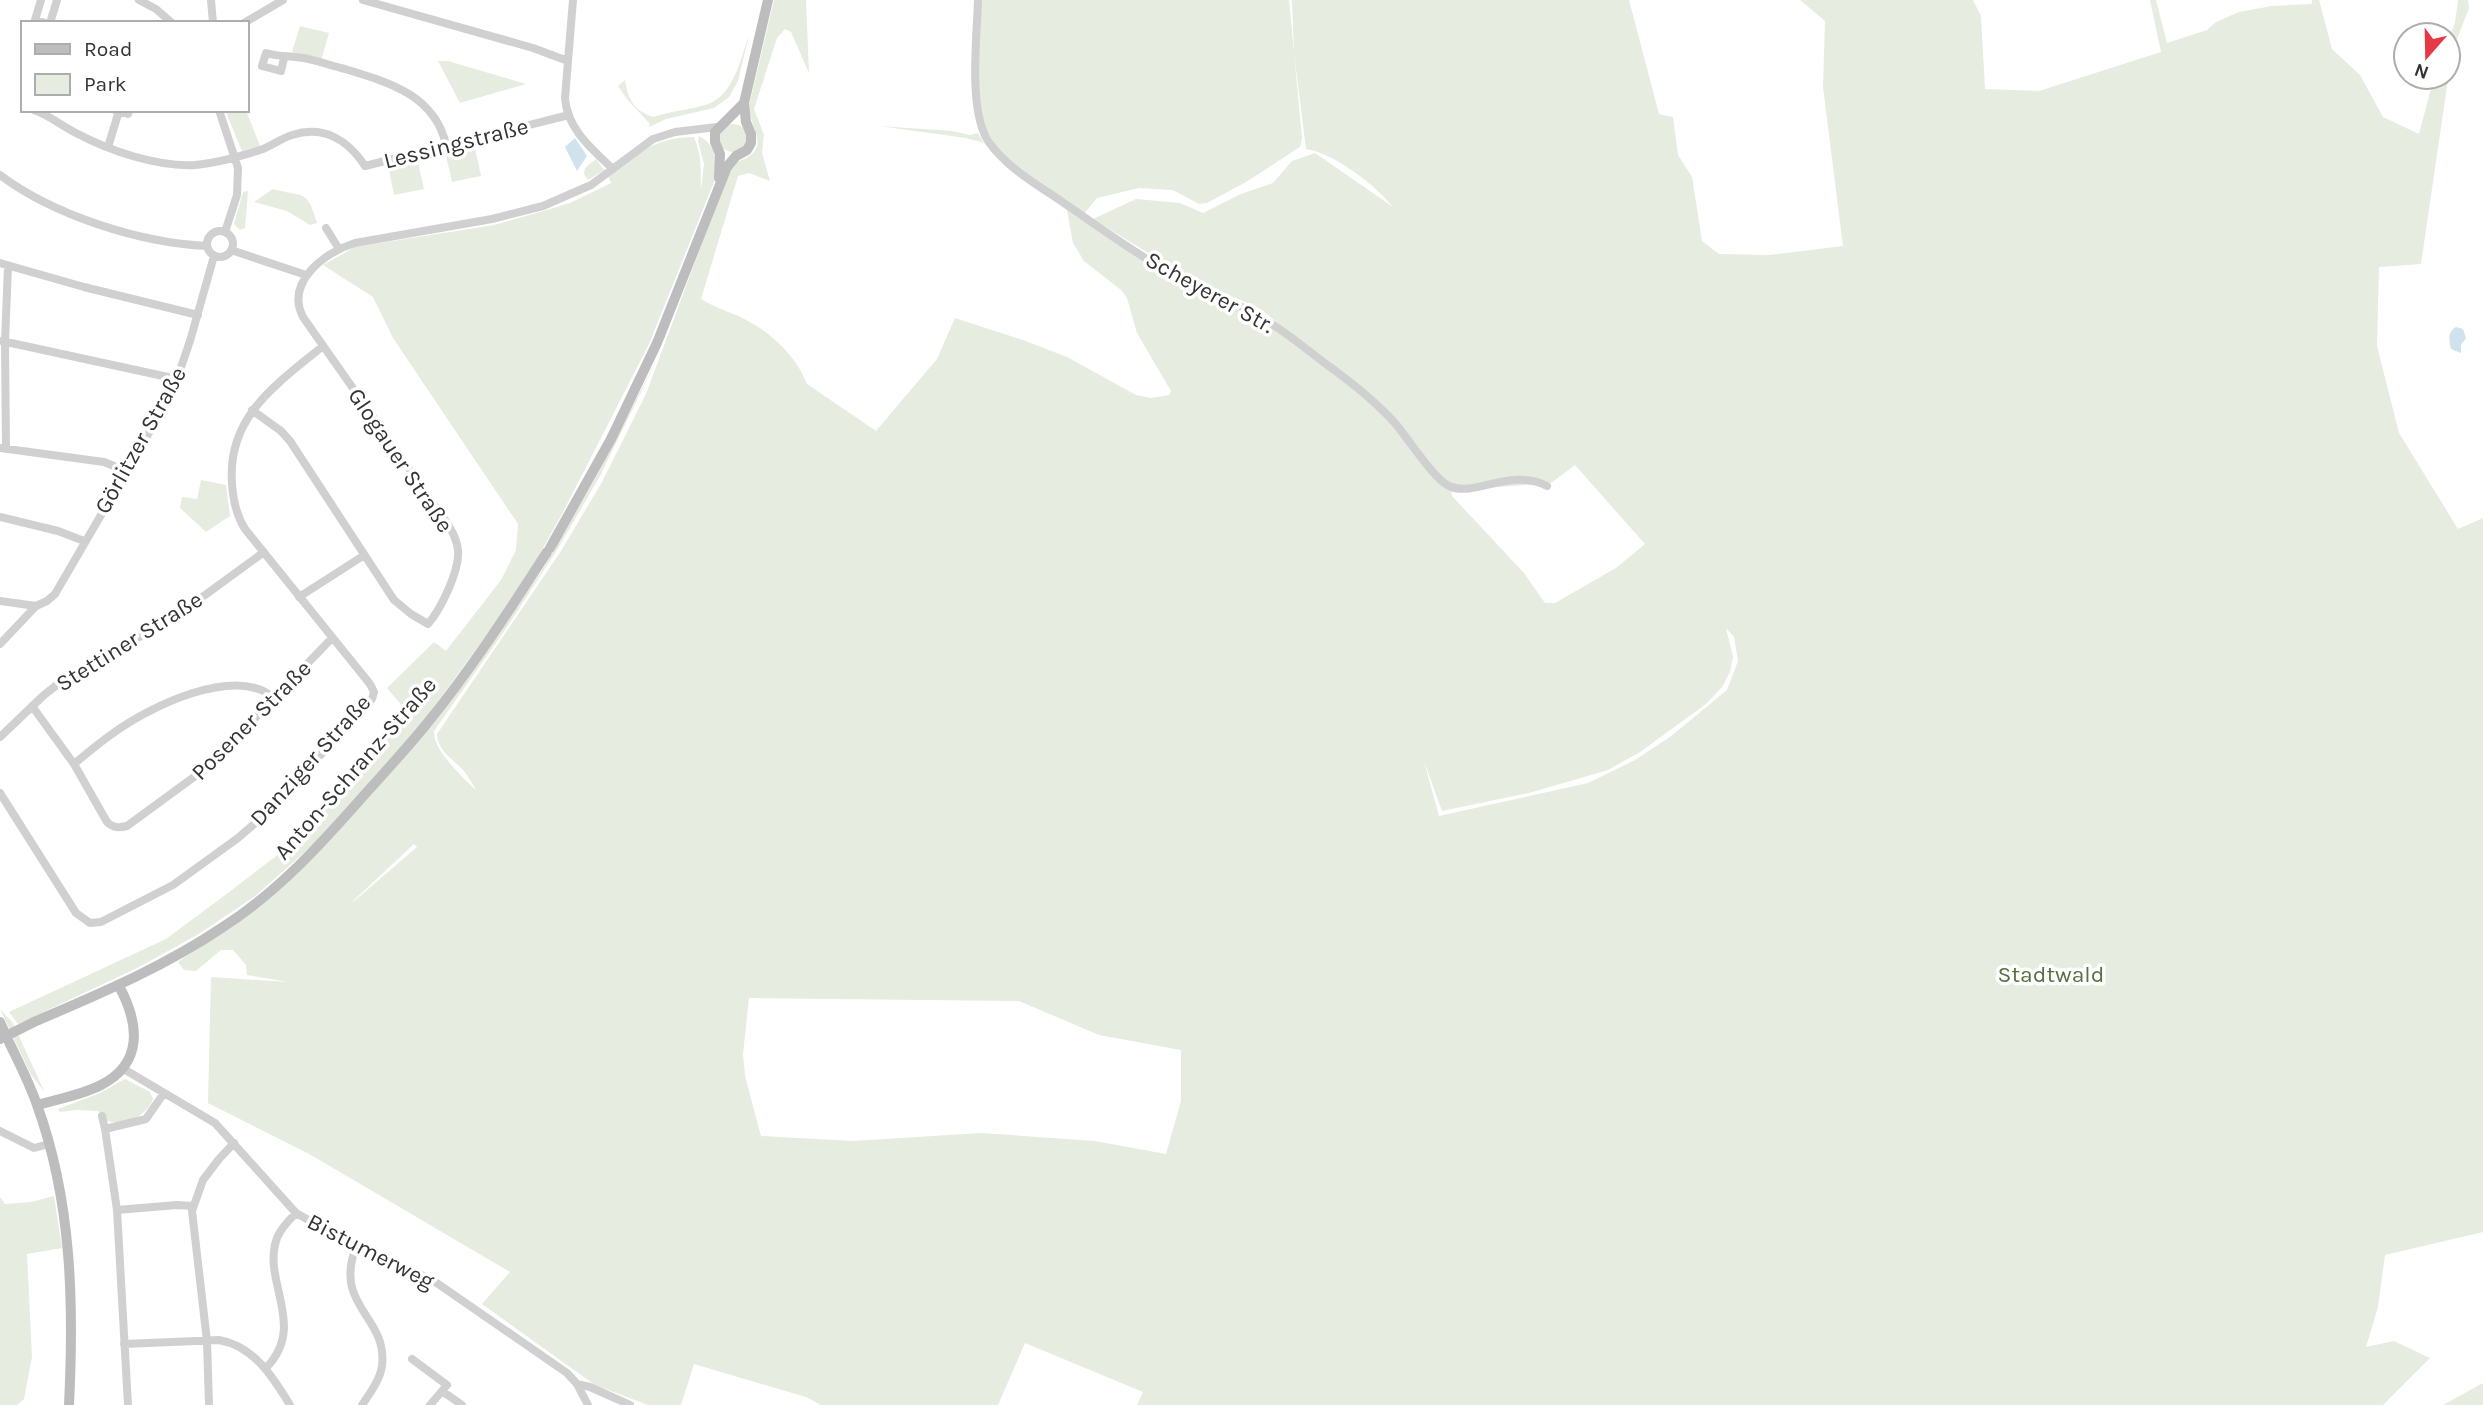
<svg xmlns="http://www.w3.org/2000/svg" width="2483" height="1405" font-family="Karla,sans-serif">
	<rect width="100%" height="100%" fill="#fff"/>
	<path fill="#e6ecdf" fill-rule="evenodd" d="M774,0h32l3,73 -18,-41 -6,-3 -8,9 -23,71 10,26 -2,18 8,28 -21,-8 -11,3 -37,123c11,7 23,11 35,16 30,13 59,38 71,69l69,47 61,-72 18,-41 68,22 44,17 69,38 15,3 18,-3 2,-4 -34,-58 -10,-35 -6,-8 -37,-29 -11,-18 -6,-33 94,62 88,39 89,60 -79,-63 -70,-30 -96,-59 43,-20 44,4 23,10 38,-19 32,-11 19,-22 23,-8 78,54c-18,-22 -59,-54 -87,-58l-12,-96 -2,-53h337l30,114 14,3 5,38 14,22 10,64 17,13 50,1 74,-9 -20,-159 2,-66 -25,-21h173l8,16 4,73 54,2 122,-39 -11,-52h6l11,43 40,-13 9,-8 23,-10 33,-6 40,-2v-4h7l13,49 28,26 23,42 36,17 15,-57h14v-36l7,-18 3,-23h10l1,8 -17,44 -31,212 -42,3 -2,79 22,87 59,96 25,-11v714l-98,23 -7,52 -12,40 28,-6 36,17 -47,47h-1246l6,-13 -118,-49 -27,62h-177l-15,-8 -112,-33 -13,41h-33l-53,-20 -113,-81 28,-32 -199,-117 -103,-52 3,-126 77,5 -41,-7 -1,-10 -13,-15h-12l-25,21 -12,-1 -6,-8 47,-32 87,-71 118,-131 48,-64 63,-92 56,-97 62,-120 -59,121 -43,74 -52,80 -71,101c-2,18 29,47 42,59 -4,-7 -8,-14 -13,-20 -10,-11 -26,-20 -26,-36l124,-183 41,-69 44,-88 82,-221 6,-10c41,-13 16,-32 15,-57zM1575,465l70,79 -29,24 -61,35h-10l-21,-30 -72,-77 -1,-8 22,1 78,-6zM1726,628l8,9 4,24 -11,29 -57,47 -35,23 -47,23 -149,33 -15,-55 18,50 87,-18 79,-23 32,-18 66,-48 16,-17 8,-15 3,-15zM414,844l3,3 -64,55v-1zM749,998l270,3 80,34 82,15v51l-15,53 -71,-13 -113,-8 -129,8 -92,-5 -16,-60 -2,-22z
		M981,0h308l13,138 -2,9 -54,35 -39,21 -8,1 -26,-14 -34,-2 -42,10 -14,17c-29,-20 -64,-39 -86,-67 -29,-34 -17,-106 -16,-148z
		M300,26l29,7 -8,28 -29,-9z
		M749,35l-11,46 -9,16 -15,11 -48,11 -17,8 1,-3 -22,-24 -10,-14 7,-6c3,19 8,30 28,37 18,-6 37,-7 55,-13 26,-9 33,-47 41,-69z
		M438,61h10l78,23 -66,19z
		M225,110h18l4,3 13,33 -18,5z
		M719 138a14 14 0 1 1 28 0a14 14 0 1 1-28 0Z
		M879,126l73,5 18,4 8,-2 6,10 -18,-5z
		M699,136c17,9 18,24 17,41l-67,167 -87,170 -24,43 -45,69 -73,100 -104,116 -62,55 -57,38 -60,33 -119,56 -9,-12 157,-73 62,-46 69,-53 112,-126 -22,-26 47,-46 12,9 55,-71 15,-30 2,-26 -125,-186 -20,-41 -50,-32 32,-18 139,-22 53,-15 23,-7 41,-20 -3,-7c28,-22 48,-39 86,-39 9,22 6,33 7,54l3,-27 -6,-23z
		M474,144l7,32 -29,6 -7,-31z
		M417,158l7,31 -30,6 -6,-30z
		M596,159l8,11 -16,10 -4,-6 1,-6z
		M273,189c31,9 34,-1 44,34l-7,2 -23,-14 -33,-9z
		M248,191l-3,37 -5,2 -6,-6 9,-32z
		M201,480l25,5 4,31 -24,16 -26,-24 2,-11 15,2z
		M0,1009l13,14 31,68 -13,-16z
		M125,1079l25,13 3,7c-4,14 -27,28 -42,23 -5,-1 -9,-8 -13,-11l-21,-1 -17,2 -2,-3 42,-16z
		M54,1196l8,52 -35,6 5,103 -8,42 -7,6h-17v-208l5,7 26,-2z
		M2483,1383v22h-40z"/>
	<path fill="#cfe2ee" d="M575,138l12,18 -10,15 -12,-24z
		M2456,327l7,2 3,9 -5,7v8l-10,-4c-2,-9 -4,-17 5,-22z"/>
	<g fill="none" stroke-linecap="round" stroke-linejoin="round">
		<path stroke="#d0d0d0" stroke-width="8" d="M41,0l-6,20 11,3
			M139,0l17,9 16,14
			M211,0l2,23
			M363,0l170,48 35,13
			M573,0l-8,98c2,31 27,51 48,71
			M978,0c-1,37 -10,109 10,141 18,26 48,43 73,60 39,27 78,55 120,78 21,12 45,20 67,31 28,14 53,35 78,54 25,18 48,36 68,58 14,16 39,56 55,64 26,12 60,-19 98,0
			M50,23l7,-23
			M244,23l39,-23
			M284,58l-3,13 -19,-5 4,-13c13,4 24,3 37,5 14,2 28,8 42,11 43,13 90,26 101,76
			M34,110c15,5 28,16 42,23 34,18 81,34 119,32 23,-2 47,-9 68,-16 10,-4 19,-11 29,-14 32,-10 56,5 73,31l204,-51
			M115,110l13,4 1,-4
			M219,110l19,58 -1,27 -12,37
			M108,147l11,-36
			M0,175c53,40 140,68 207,71
			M326,228l13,21
			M207 244a13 13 0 1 1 26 0a13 13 0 1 1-26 0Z
			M231,250l75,25
			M0,263l84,24 114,28
			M2,341l175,38
			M252,410l29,21 9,10 104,159 17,14 17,10c13,-15 32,-54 30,-74 -2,-20 -21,-40 -32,-56 -40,-60 -82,-118 -123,-177 -18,-35 22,-65 52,-74l137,-24 51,-13 48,-21 62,-46 22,-7 42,-5
			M0,448l104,14 22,9
			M6,449l-1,-107 3,-76
			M0,517l58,14 26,10
			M299,597l64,-41
			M0,601l36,5
			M0,644l36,-38 11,-5 8,-7 95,-163 27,-52 13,-38 24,-85
			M32,706l42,58 33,58c6,6 12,6 20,4l82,-60 123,-128
			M0,737l44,-42 14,-11 121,-70 85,-62
			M74,764c12,-10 25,-21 38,-30 35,-26 124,-71 163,-35
			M0,793l76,120 14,10 11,-1 72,-37 65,-47 30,-26 104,-113 2,-7 -4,-8 -125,-155c-9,-14 -12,-29 -13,-46 -5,-67 45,-99 91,-137
			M122,1068l93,55 81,90 60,34 75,32 136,94 10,11 11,21
			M102,1116l3,13
			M0,1131l34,17 15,-4
			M117,1210l60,-5 16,1
			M356,1247c-23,60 32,69 26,119 -2,14 -12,27 -20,39
			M124,1344l95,-4c35,6 54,37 71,65
			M412,1359l35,26 -5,6 20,14
			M266,1368c42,-43 -5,-87 11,-130 4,-10 12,-18 19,-25
			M577,1384l13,3 40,18
			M128,1405l-11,-195 -12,-81 41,-10 18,-26
			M209,1405l-2,-64 -15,-130 11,-31 16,-21 15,-16
			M430,1405l12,-14"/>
		<path stroke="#bdbdbd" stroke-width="10" d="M719,178l1,-24 -5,-12v-10l29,-29
			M550,548l61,-109 46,-96 70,-176 9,-11 11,-6 4,-7v-9l-5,-12 -2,-19 24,-103
			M0,1022l4,9
			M34,1022c65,-28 130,-55 189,-95 56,-36 99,-84 143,-134 20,-22 40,-44 59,-67 45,-55 84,-115 122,-174
			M9,1042c10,21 21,42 28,63 35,96 37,199 32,300
			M37,1105c21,-6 45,-10 64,-20 43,-22 38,-62 18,-99"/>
		<path stroke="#bdbdbd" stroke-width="10" d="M0,1039l34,-17"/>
	</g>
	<g text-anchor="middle" stroke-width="7" stroke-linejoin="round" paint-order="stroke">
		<g font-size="23" fill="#333" stroke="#fff">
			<text transform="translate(456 143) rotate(-14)" y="8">Lessingstraße</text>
			<text transform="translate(1210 292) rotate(29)" y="8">Scheyerer Str.</text>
			<text transform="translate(140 440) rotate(-61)" y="8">Görlitzer Straße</text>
			<text transform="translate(401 460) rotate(56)" y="8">Glogauer Straße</text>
			<text transform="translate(129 641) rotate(-32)" y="8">Stettiner Straße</text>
			<text transform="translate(251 720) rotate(-45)" y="8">Posener Straße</text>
			<text transform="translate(310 760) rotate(-48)" y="8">Danziger Straße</text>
			<text transform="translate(355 768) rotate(-49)" y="8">Anton-Schranz-Straße</text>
			<text transform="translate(371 1251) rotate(27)" y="8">Bistumerweg</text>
		</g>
		<g font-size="23" fill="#56703f" stroke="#fff">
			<text x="2051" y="982">Stadtwald</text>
		</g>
	</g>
	<rect x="21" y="21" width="228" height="91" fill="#ffffff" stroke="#adadad" stroke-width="2"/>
	<rect x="35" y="44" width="35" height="10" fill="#bdbdbd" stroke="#adadad" stroke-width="2"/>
	<text x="84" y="56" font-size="21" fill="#333333">Road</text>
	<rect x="35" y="74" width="35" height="21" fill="#e6ecdf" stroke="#adadad" stroke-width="2"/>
	<text x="84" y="91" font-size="21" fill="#333333">Park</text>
	<g transform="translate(2427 56) rotate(200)"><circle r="33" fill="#ffffff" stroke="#adadad" stroke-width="2"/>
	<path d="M0-5L12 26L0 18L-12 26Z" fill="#e63946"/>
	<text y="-10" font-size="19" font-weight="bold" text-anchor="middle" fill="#333333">N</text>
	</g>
</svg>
